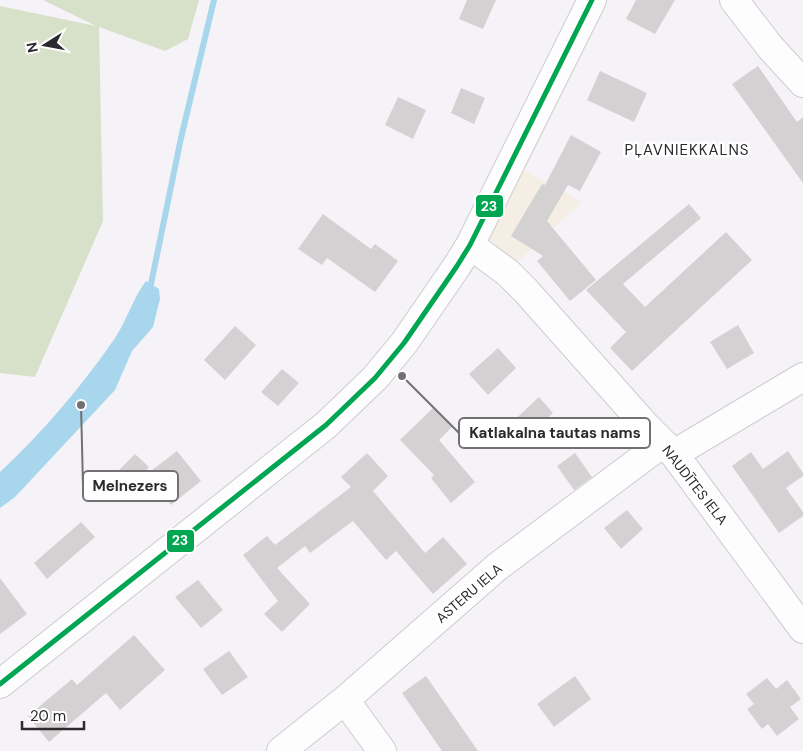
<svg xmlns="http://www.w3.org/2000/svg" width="803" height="751" font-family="'DM Sans',sans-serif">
	<rect width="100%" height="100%" fill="#f6f3f8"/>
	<path fill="#f5eee4" d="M524,170l58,32 -68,63 -24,-26z"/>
	<path fill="#d7e1c9" d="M43,0h156l-11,39 -23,12 -66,-24 4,194 -68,156 -35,-4v-367l96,20z"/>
	<path fill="#a8d6ec" d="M146,281l13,8 1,10 -7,28 -21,24 -17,39 -100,107 -15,11v-36c43,-40 82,-86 115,-134 12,-18 18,-40 31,-57z"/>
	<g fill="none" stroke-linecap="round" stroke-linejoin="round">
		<path stroke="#a8d6ec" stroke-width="6" d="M151,284l30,-146 33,-138"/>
	</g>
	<path fill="#d4d1d3" d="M467,0h29l-13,29 -24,-10z
		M636,0h39l-20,34 -29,-15z
		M758,66l39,56 6,-5v66l-71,-99z
		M600,71l47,22 -13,29 -47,-22z
		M461,88l24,10 -11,26 -23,-11z
		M398,97l28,13 -13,29 -28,-14z
		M571,135l30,17 -21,39 -12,-6 -21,36 49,59 -26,21 -33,-40 6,-5 -32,-20 31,-52 3,1z
		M689,204l12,14 -78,66 22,23 81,-75 26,28 -120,111 -22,-23 16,-16 -40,-42z
		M323,214l48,35 4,-5 23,17 -23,31 -48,-34 -5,7 -24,-16z
		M738,325l16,28 -27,16 -17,-27z
		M235,326l21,19 -31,35 -21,-20z
		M498,348l18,20 -28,27 -19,-21z
		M282,369l17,14 -21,23 -17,-14z
		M539,397l14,16 -33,31 -14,-16z
		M433,408l19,19 -13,13 36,42 -24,21 -20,-25 3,-3 -34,-35z
		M177,451l24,30 -30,24 -24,-31z
		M788,451l15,22v3l-17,12 17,24v4l-24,17 -47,-67 19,-14 12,17z
		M367,453l21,23 -15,15 52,62 18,-16 24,27 -34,30 -37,-43 -10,9 -33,-39 -43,32 -5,-7 -28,22 33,36 -28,28 -18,-18 14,-13 -35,-46 24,-19 8,9 76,-58 -10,-10z
		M575,453l17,24 -18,13 -17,-24z
		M135,454l14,13 -28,30 -15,-14z
		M627,510l16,19 -22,20 -17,-21z
		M81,522l14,15 -48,42 -13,-16z
		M0,578l27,36 -27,20z
		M198,580l25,30 -22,18 -26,-31z
		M134,635l31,35 -45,40 -14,-17 -57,49 -21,-26 44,-37 5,6z
		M229,651l19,26 -26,18 -19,-26z
		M426,676l52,75h-36l-40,-58z
		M575,676l16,23 -37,28 -17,-23z
		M767,678l9,11 11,-9 14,19 -11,8 9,12 -22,17 -9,-12 -6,5 -15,-20 7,-5 -8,-10z"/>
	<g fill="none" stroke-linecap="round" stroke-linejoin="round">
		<g stroke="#cdcbce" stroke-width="30">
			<path id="minor" d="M734,0l36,47 33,36
				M470,245l38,28 18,18 120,135 28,28 129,175
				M674,454l129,-77
				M0,684l326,-259 49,-47 29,-35 53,-77 13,-21 122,-245
				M345,700l37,51
				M281,751l64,-51 152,-133 166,-124"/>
		</g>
		<use href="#minor" stroke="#fefdfe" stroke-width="28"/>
		<g stroke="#fff" stroke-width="9">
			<path id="bus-1" d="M0,684l326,-259 49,-47 29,-35 53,-77 13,-21 122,-245"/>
		</g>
		<use href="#bus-1" stroke="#00a651" stroke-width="5"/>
	</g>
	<g text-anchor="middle" stroke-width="5" stroke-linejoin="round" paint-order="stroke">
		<g font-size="14" fill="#2c2a2c" stroke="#fff">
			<text transform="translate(695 485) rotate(52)" y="5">NAUDĪTES IELA</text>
			<text transform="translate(469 593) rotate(-41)" y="5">ASTERU IELA</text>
		</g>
		<g font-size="15" letter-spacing="1" fill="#2c2a2c" stroke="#fff">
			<text x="687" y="155">PĻAVNIEKKALNS</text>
		</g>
	</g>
	<path fill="none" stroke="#737073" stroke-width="2" d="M402 376L459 433M81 405L83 486"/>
	<g fill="#737073" stroke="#fff" stroke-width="2">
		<circle cx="402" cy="376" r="5"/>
		<circle cx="81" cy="405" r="5"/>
	</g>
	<g fill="#fff" stroke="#737073" stroke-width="2">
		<rect x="459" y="418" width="191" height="30" rx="5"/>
		<rect x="83" y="471" width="95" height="30" rx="5"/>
	</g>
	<g font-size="15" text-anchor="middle" font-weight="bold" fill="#2c2a2c">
		<text x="555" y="438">Katlakalna tautas nams</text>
		<text x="130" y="491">Melnezers</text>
	</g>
	<g stroke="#fff" stroke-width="2">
		<rect x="475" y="194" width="29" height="24" rx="5" fill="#00a651"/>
		<rect x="166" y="529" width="29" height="24" rx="5" fill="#00a651"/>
	</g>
	<g font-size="14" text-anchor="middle" font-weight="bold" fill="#fff">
		<text x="489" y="211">23</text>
		<text x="180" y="545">23</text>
	</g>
	<g transform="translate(45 45) rotate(259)" stroke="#ffffff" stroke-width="4" paint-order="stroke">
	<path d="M0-4L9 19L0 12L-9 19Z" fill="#2c2a2c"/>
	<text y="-8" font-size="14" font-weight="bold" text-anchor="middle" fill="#2c2a2c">N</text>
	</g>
	<path d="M22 721v8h62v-8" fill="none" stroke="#2c2a2c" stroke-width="2.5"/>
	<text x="30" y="721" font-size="15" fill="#2c2a2c" stroke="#ffffff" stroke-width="4" paint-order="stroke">20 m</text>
</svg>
